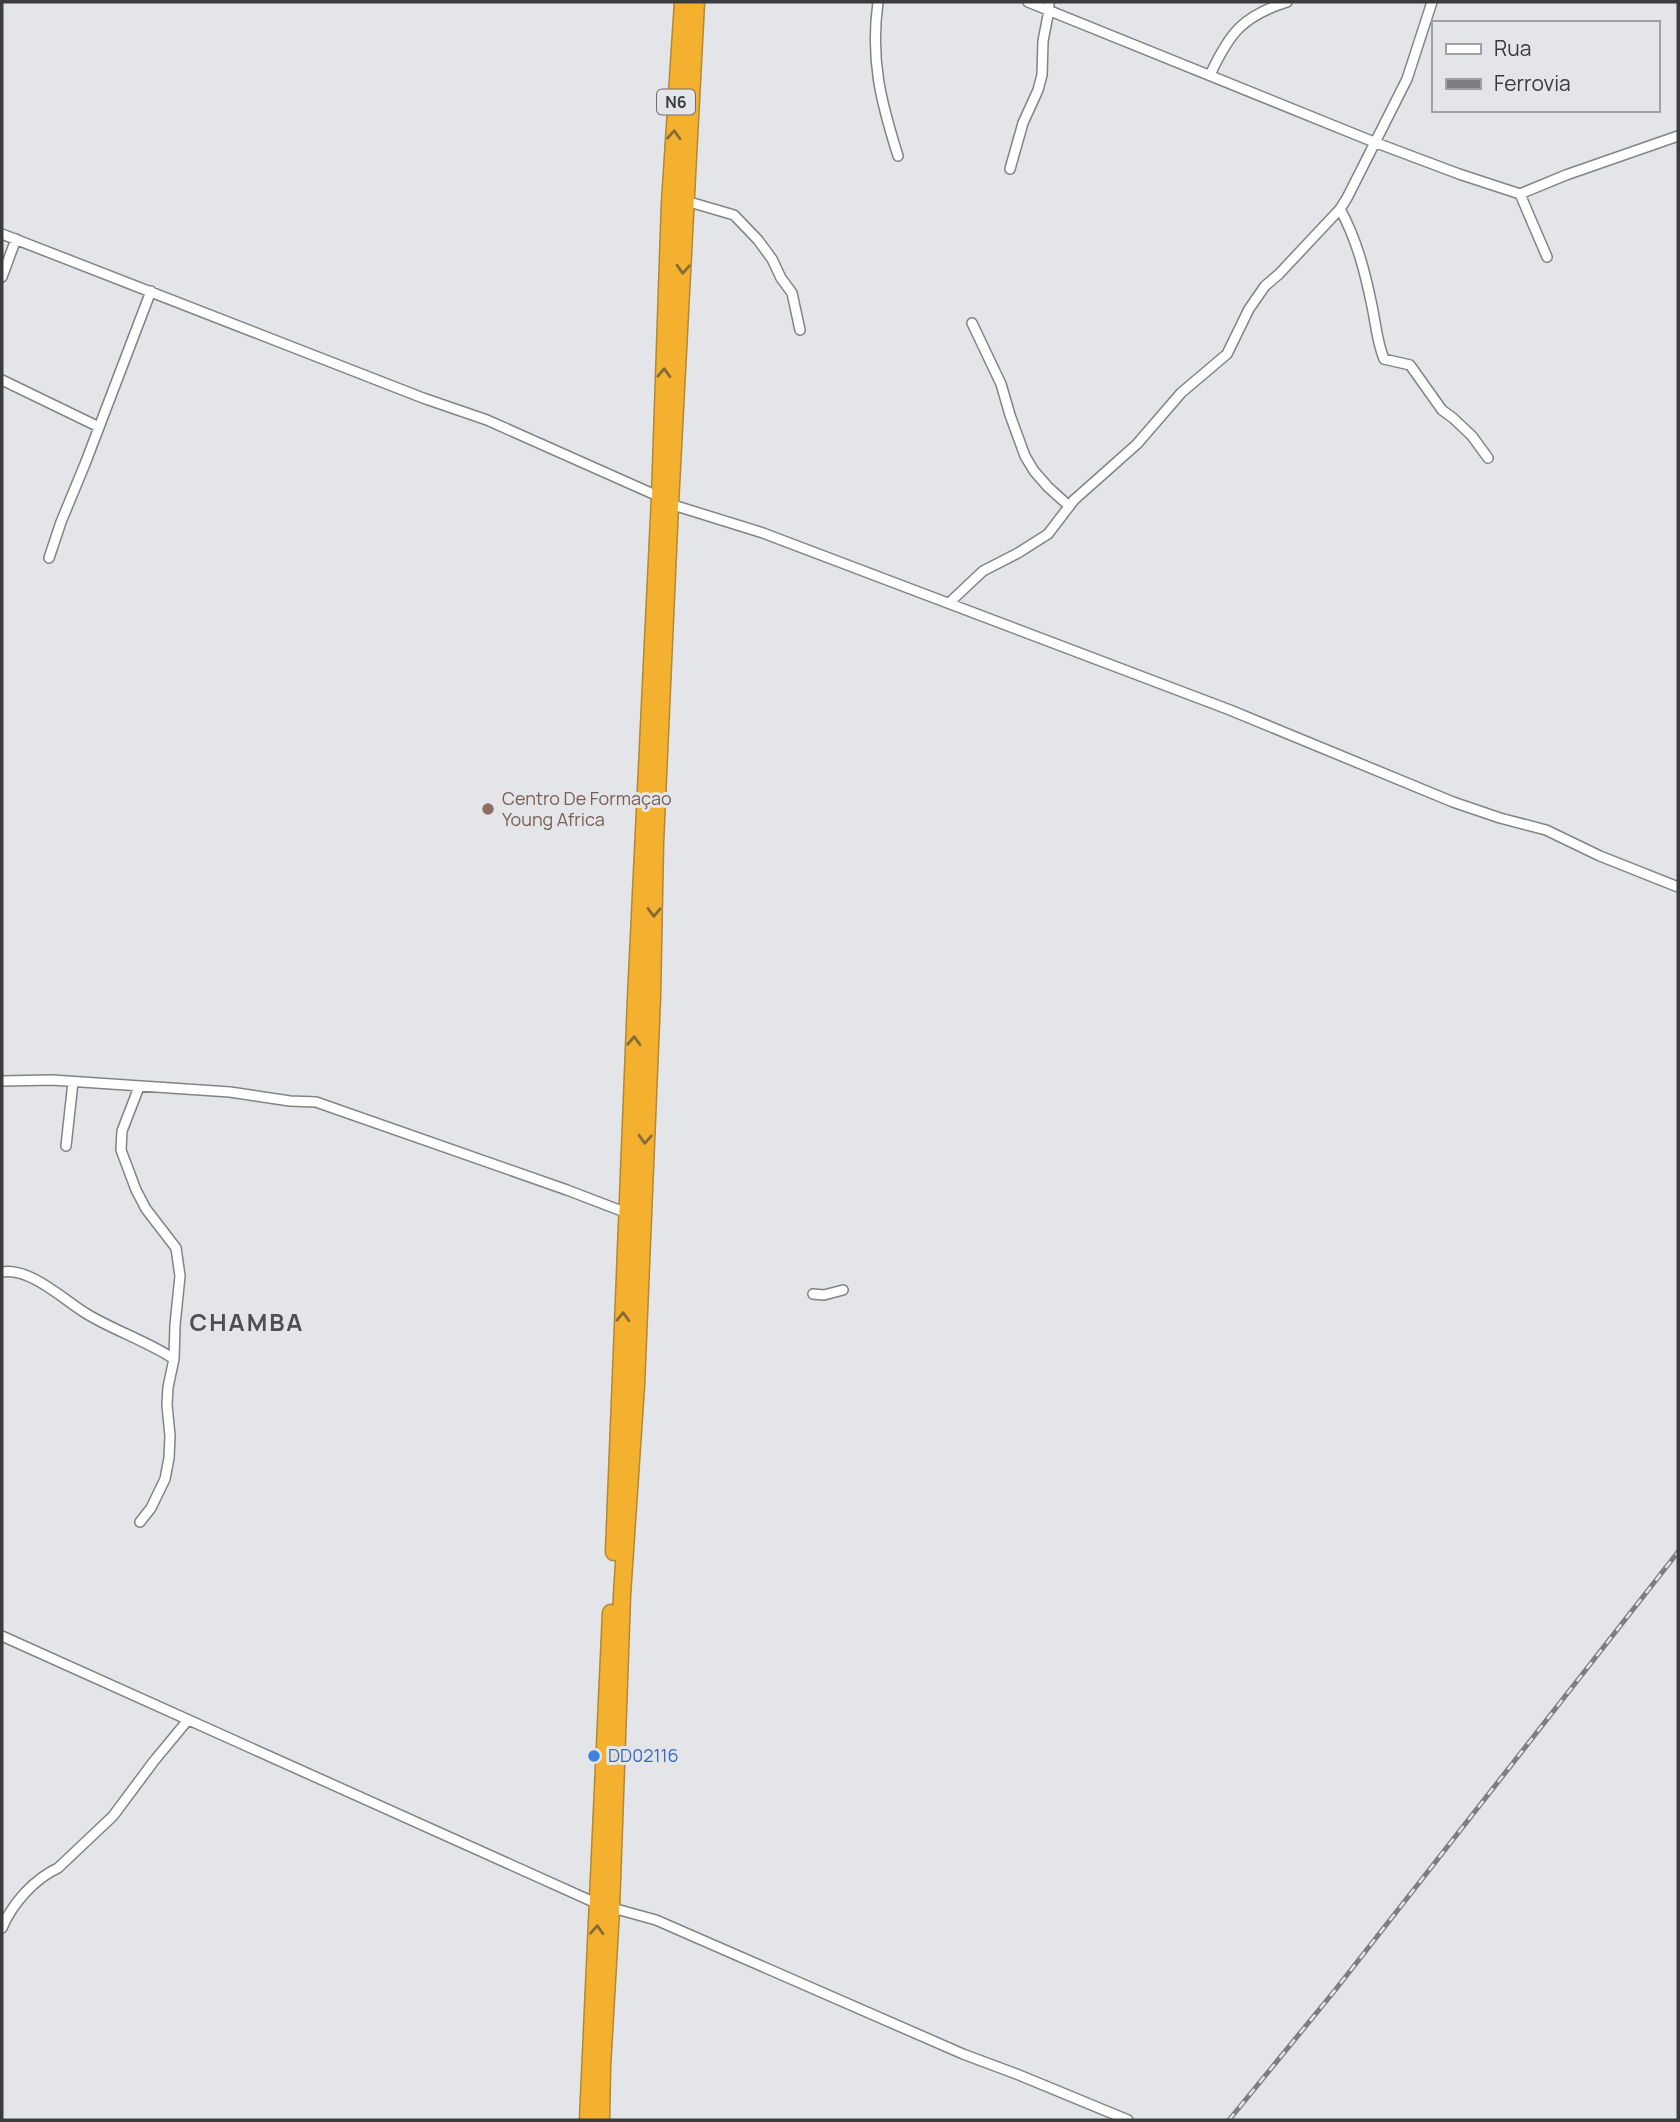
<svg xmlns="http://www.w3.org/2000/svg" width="1680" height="2122" font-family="Manrope,sans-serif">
	<rect width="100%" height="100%" fill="#e4e5e9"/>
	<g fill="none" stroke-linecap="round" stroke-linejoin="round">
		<g stroke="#828386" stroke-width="12">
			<path id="street" d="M878,2c-8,58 3,100 20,154
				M1028,2l346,140 85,32 61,20 46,-19 112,-39
				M1210,75c19,-41 32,-59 77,-73
				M1010,169l13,-46 15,-33 4,-15 1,-34 6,-31v-8
				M1520,194l27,63
				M686,201l48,14 24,25 14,19 9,19 11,15 8,37
				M1340,209c17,31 25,63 32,97 4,19 5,36 12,53l26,6 32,45 11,8 19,18 16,22
				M2,234l421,164 64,22 173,77
				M2,277l14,-38
				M972,323l29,61 9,31 15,41 9,15 14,16 21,19
				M2,380l97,47
				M670,504l93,29 467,177 223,92 47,16 46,12 54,26 78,31
				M49,558l12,-36 24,-58 66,-173
				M949,603l34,-32 35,-18 30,-19 26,-34 63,-56 44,-51 46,-39 22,-45 16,-23 14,-12 61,-65 7,-11 60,-119 25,-77
				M2,1081l50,-1 178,12 60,9 26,1 251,88 60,23
				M139,1087l-17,44 -1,19 15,40 10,19 30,39 4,28 -5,49 -1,34 -6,28 -1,18 3,31 -1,22 -4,21 -14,29 -11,14
				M66,1146l7,-64
				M2,1272c28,-5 62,28 85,42 28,17 60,27 87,45
				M813,1294l11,1 19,-5
				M2,1636l596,268 58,16 307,134 56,21 109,45
				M2,1928c10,-24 32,-49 56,-60l55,-52 41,-55 34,-41"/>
		</g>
		<g stroke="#b38834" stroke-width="19">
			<path id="highway" d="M614,1552l22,-553 24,-502 10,-294 13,-201
				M588,2120l23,-507
				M601,2120l1,-53 9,-158 11,-314 14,-210 16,-389 3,-153 15,-339 26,-502"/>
		</g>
		<use href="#street" stroke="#fff" stroke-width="9"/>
		<use href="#highway" stroke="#f3b12f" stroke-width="16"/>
		<g stroke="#7d7e81" stroke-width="5">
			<path id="rail" d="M1229,2120l107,-131 342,-437"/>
		</g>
		<use href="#rail" stroke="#e4e5e9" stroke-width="2.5" stroke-dasharray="8" stroke-linecap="butt"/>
	</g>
	<defs><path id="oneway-chevron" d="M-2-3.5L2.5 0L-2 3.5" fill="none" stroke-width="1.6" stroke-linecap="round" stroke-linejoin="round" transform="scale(1.75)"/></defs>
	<g stroke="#856b38">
		<use href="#oneway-chevron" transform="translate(674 135) rotate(-87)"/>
		<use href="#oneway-chevron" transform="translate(683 269) rotate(93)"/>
		<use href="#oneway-chevron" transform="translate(664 373) rotate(-88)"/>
		<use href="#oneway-chevron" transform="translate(654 912) rotate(91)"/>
		<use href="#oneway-chevron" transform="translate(634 1041) rotate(-88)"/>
		<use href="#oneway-chevron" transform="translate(645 1139) rotate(93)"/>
		<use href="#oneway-chevron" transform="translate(623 1317) rotate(-88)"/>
		<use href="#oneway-chevron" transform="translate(597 1930) rotate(-87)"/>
	</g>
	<circle fill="#8d6e63" stroke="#e4e5e9" stroke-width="2.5" cx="488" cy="809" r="7"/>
	<circle fill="#3f7fe0" stroke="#e4e5e9" stroke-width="2.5" cx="594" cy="1756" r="7"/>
	<g text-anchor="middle" stroke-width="6" stroke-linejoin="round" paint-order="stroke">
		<rect fill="#e4e5e9" stroke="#6e6f71" stroke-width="2" x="657" y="89.5" width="38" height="25" rx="5"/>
		<g font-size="16" font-weight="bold" fill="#3c3c3e">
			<text x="676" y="108">N6</text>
		</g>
		<g font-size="18" fill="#785e54" stroke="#e4e5e9" text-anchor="start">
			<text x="502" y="805">Centro De Formaçao<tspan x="502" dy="21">Young Africa</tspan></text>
		</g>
		<g font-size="18" fill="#366cbe" stroke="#e4e5e9" text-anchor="start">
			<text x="608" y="1762">DD02116</text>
		</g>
		<g font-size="24" font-weight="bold" letter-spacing="2" fill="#4f4f52" stroke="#e4e5e9">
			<text x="247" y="1331">CHAMBA</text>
		</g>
	</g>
	<rect width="1680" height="2122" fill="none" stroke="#3c3c3e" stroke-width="7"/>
	<rect x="1432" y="21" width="228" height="91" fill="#e4e5e9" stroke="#a1a1a5" stroke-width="2"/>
	<rect x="1446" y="44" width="35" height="10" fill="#ffffff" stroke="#a1a1a5" stroke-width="2"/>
	<text x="1494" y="56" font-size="21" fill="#3c3c3e">Rua</text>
	<rect x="1446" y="79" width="35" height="10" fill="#7d7e81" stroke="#a1a1a5" stroke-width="2"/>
	<text x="1494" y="91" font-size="21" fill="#3c3c3e">Ferrovia</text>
</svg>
